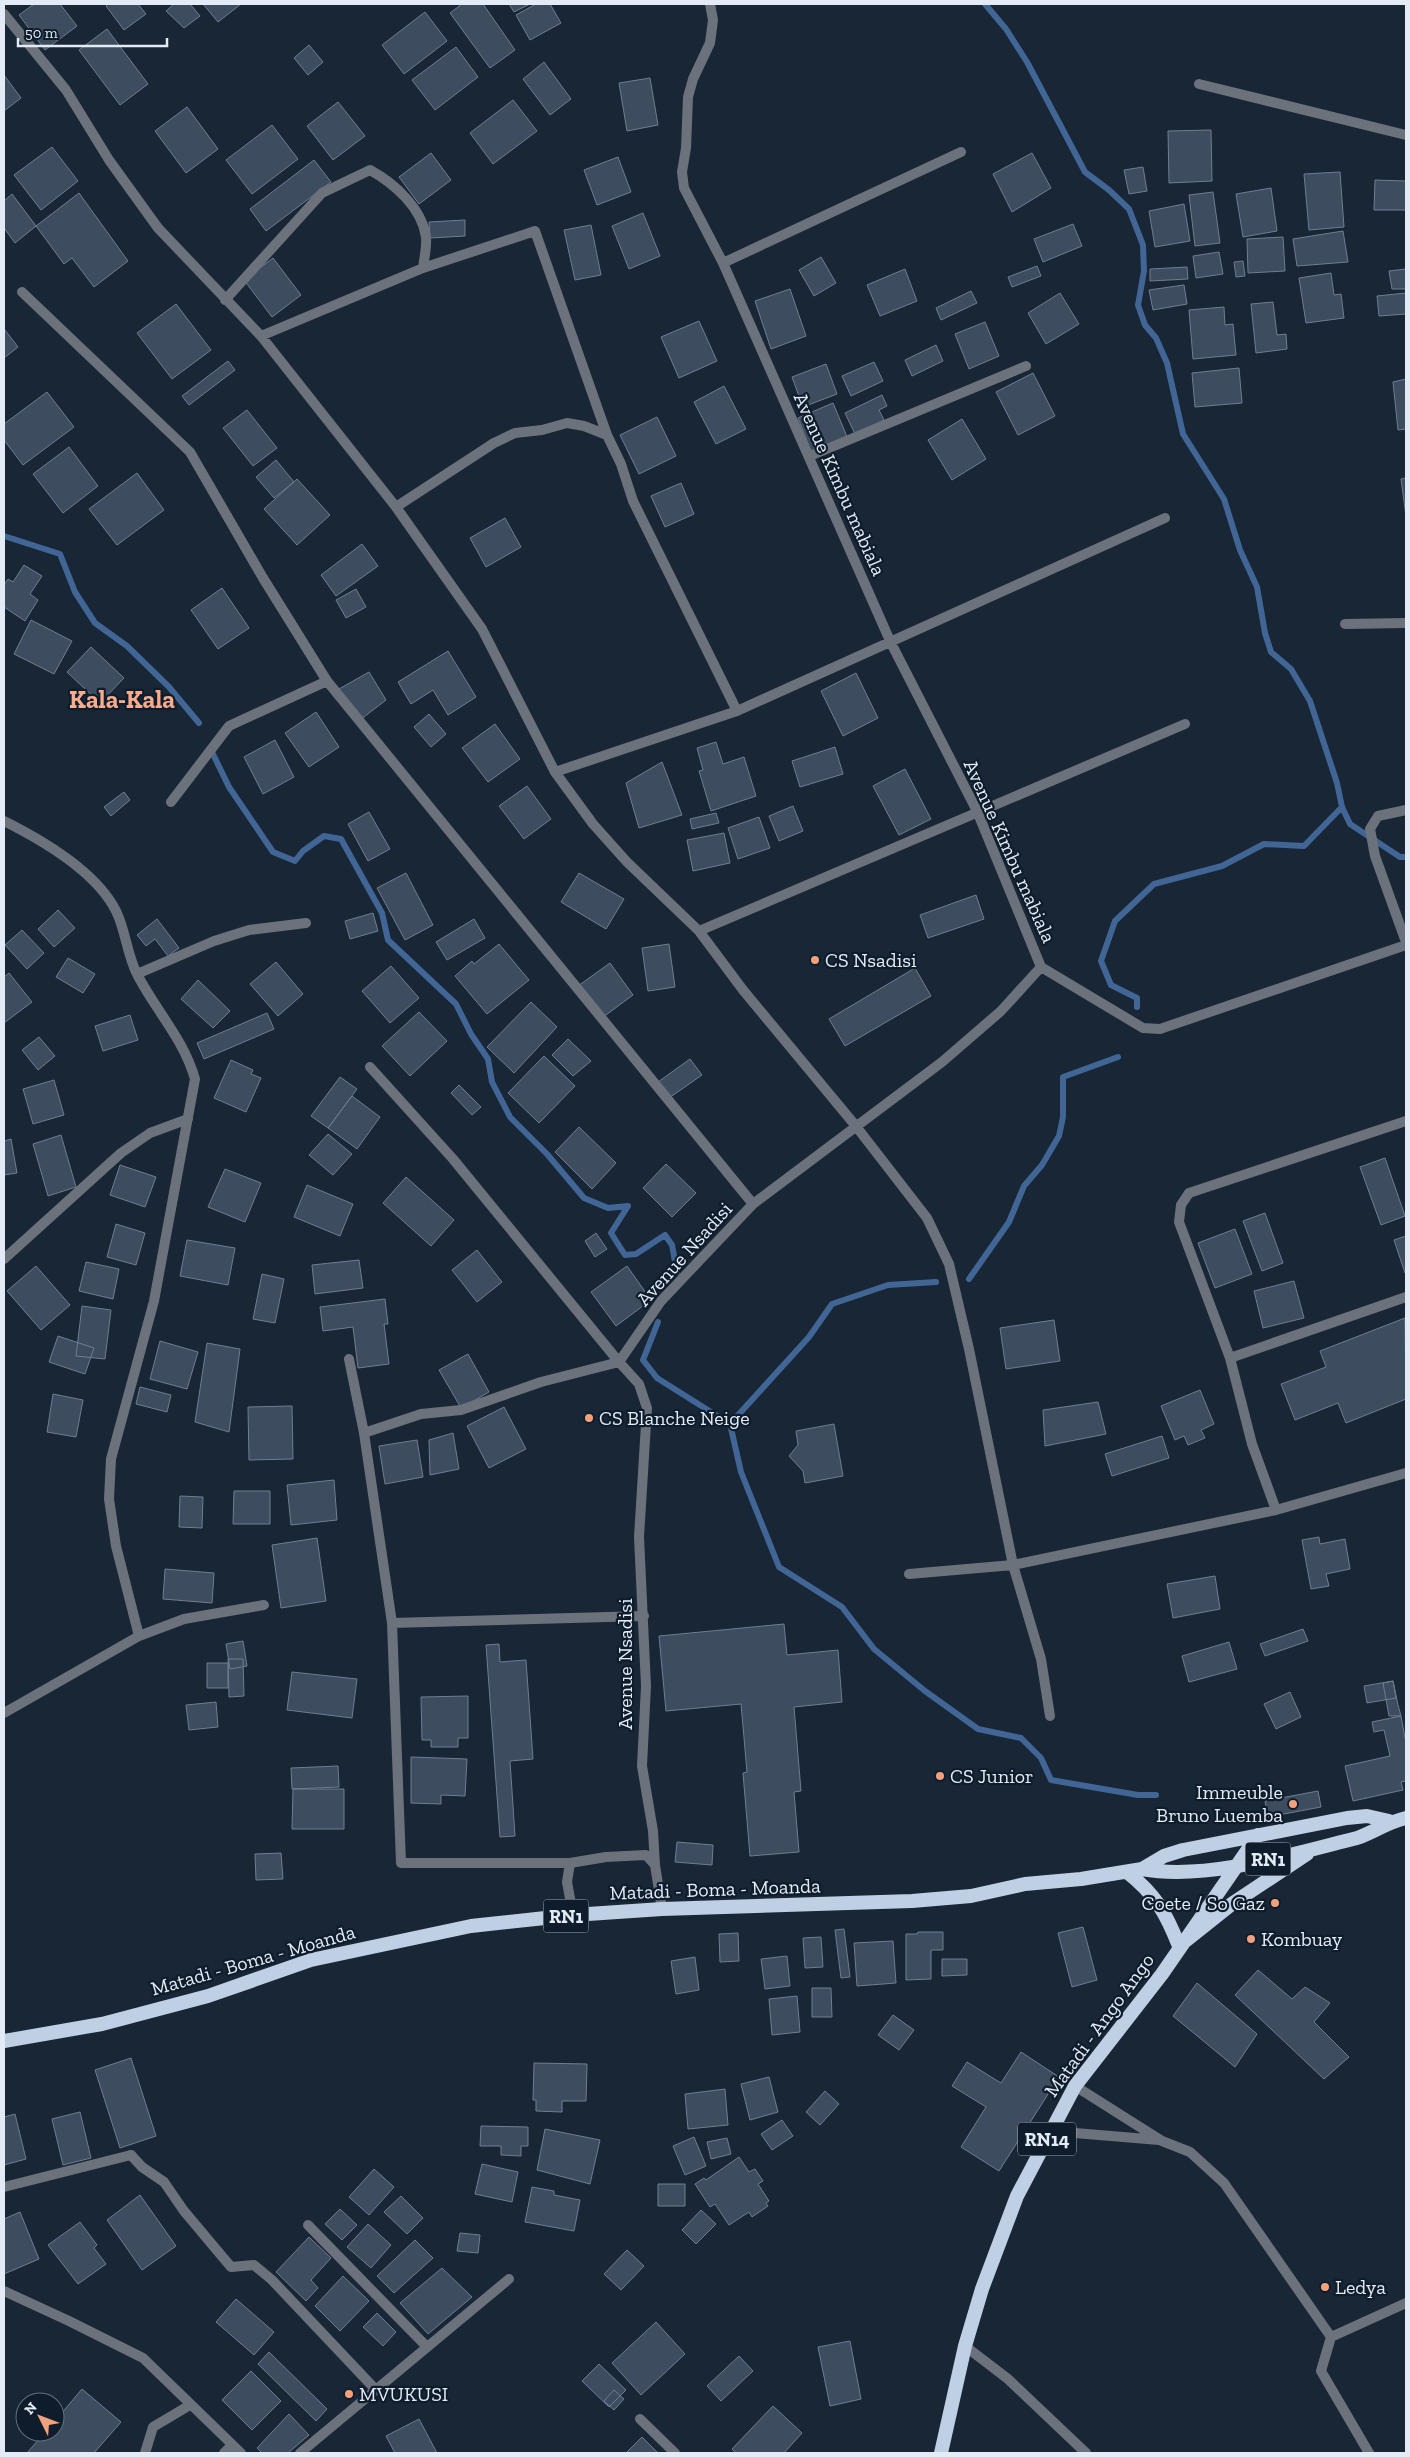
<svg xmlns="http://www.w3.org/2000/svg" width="1410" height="2457" font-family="'Zilla Slab',serif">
	<rect width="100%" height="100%" fill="#182636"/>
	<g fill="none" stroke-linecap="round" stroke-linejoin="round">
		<path stroke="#416695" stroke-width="6" d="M985,4l21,25 21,33 58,110 24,18 20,19 14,36 1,26 -6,34 7,20 11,13 11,25 16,71 41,65 16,51 17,37 8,46 6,19 20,17 19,32 27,82 5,24 8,17 50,33h6
			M4,536l56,18 15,38 20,31 32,23 42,41 30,36
			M212,752l17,35 44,65 22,9 8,-10 21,-15 17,3 41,74 6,27 68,64 15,30 17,25 4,23 18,35 37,37 37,44 24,10 20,-2 -17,27 14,22 11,-1 29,-19 7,10 5,27
			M1137,1007v-9l-26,-13 -10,-24 14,-40 39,-37 68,-18 42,-22 40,2 38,-39
			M969,1279l40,-57 15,-36 18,-21 17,-29 4,-19v-40l55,-20
			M936,1282l-48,3 -56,19 -23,33 -79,87 11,48 38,95 63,40 32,42 51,42 53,38 43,9 20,20 10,22 87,15h18
			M658,1322l-15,38 14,18 73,46"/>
	</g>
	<path fill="#3e4c5f" stroke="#6e7e92" d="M34,4h26l17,22 -32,24 -26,-35z
		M108,4h30l8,10 -22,16 -18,-24z
		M174,4h16l10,12 -16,12 -18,-17z
		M203,4h38l-23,18z
		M462,4h21l32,46 -25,18 -40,-55z
		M509,4h21l-16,8z
		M536,4h14l11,19 -31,17 -14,-25z
		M425,12l22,29 -43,33 -22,-29z
		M107,29l41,55 -28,21 -41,-55z
		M309,45l14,17 -15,13 -14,-17z
		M456,47l22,30 -43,33 -23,-30z
		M544,62l27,37 -21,16 -27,-36z
		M4,75l17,23 -17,13z
		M650,78l8,47 -31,6 -8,-48z
		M513,100l24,31 -44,33 -23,-31z
		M338,102l27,34 -32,24 -26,-34z
		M187,107l31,42 -32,24 -31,-42z
		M272,125l26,34 -46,35 -26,-34z
		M1211,130l1,51 -43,2 -1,-52z
		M52,147l26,34 -37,29 -27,-35z
		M431,153l20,27 -32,24 -20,-27z
		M1032,153l19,35 -39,24 -19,-38z
		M618,157l13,35 -34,13 -13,-35z
		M314,160l17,22 -65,49 -16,-22z
		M1143,167l4,24 -18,3 -5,-24z
		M1340,172l4,55 -35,3 -5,-56z
		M1375,180l31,1v29h-32z
		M1271,188l6,43 -34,6 -7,-43z
		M1213,192l7,51 -25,3 -6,-51z
		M79,193l49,68 -34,26 -22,-29 -8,6 -28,-38z
		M12,194l24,32 -21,17 -11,-15v-27z
		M1184,204l6,37 -35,6 -6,-36z
		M643,213l17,43 -31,13 -17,-43z
		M465,220v16l-35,2 -1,-16z
		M1073,224l9,22 -39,16 -9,-23z
		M591,225l10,50 -26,5 -11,-50z
		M1343,231l5,31 -51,4 -4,-27z
		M1283,237l2,34 -37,2 -1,-34z
		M1219,252l4,22 -27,4 -3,-22z
		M821,257l15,26 -22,13 -15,-26z
		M273,258l28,37 -29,22 -28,-37z
		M1243,261l2,15 -9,1 -2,-15z
		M1037,266l4,10 -29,11 -4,-10z
		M1187,267l1,12 -38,2v-12z
		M905,269l12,32 -37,15 -13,-31z
		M1406,269v20h-14l-3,-18z
		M1331,273l3,22 7,-1 3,24 -38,5 -7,-45z
		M1184,285l3,19 -34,6 -4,-20z
		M790,289l16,47 -35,13 -16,-48z
		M971,291l6,12 -36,17 -5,-12z
		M1060,293l19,31 -33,20 -18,-31z
		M1406,293v21l-27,2 -2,-20z
		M1273,302l4,33 9,-1 1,15 -31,4 -5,-49z
		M176,304l35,46 -39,29 -35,-46z
		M1224,307l1,18 8,-1 3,31 -43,4 -4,-49z
		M699,321l18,40 -38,17 -18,-41z
		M985,322l14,34 -30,13 -14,-35z
		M5,330l13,17 -14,11v-27z
		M936,345l7,16 -31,15 -7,-16z
		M228,361l7,9 -46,35 -7,-9z
		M874,362l9,19 -32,15 -9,-20z
		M826,364l11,30 -34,13 -11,-30z
		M1239,368l3,35 -47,4 -3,-34z
		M1033,373l22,43 -37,19 -22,-43z
		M1406,379v50l-8,1 -5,-48z
		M724,386l22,43 -30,15 -22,-42z
		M47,392l27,35 -51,38 -19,-25v-16z
		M882,395l5,11 -8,4 5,10 -29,14 -10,-21z
		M833,403l15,36 -36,15 -14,-36z
		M247,410l30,38 -24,18 -30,-38z
		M657,417l19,39 -37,18 -19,-39z
		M962,419l24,40 -34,21 -24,-40z
		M69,447l29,39 -35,27 -30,-39z
		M276,460l18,22 -20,16 -18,-21z
		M137,473l27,37 -47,35 -28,-36z
		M1406,478v38l-5,-37z
		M297,479l33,36 -33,30 -33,-36z
		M681,483l13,31 -29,13 -14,-31z
		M505,518l16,29 -35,20 -16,-29z
		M362,544l16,22 -42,30 -15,-21z
		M24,565l18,11 -12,18 8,6 -13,21 -21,-14v-22l4,-6 5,3z
		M222,588l27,40 -31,21 -27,-39z
		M356,589l10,18 -20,11 -10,-18z
		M31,620l41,21 -18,33 -40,-20z
		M91,647l33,31 -24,25 -33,-31z
		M448,651l28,46 -28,18 -15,-25 -22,14 -13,-22z
		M369,672l17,28 -26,20 -21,-31z
		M856,673l22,45 -35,18 -22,-45z
		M316,712l23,35 -30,20 -24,-34z
		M429,714l17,20 -15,13 -17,-20z
		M495,724l25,35 -32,23 -26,-34z
		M275,740l19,37 -31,17 -19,-37z
		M716,742l7,22 21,-7 12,39 -45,15 -12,-40 4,-1 -6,-22z
		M835,747l8,27 -43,13 -8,-26z
		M662,762l20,53 -43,13 -13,-45z
		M905,769l26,50 -32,16 -26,-49z
		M527,786l24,33 -27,20 -25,-33z
		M124,792l6,8 -19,16 -7,-9z
		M793,806l10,25 -24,10 -10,-25z
		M369,812l21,37 -22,12 -20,-37z
		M716,813l3,10 -27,6 -2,-10z
		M759,817l11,31 -32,11 -10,-31z
		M724,833l6,30 -37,8 -6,-31z
		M406,873l27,52 -28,15 -28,-52z
		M579,873l45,26 -18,30 -45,-27z
		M976,895l8,24 -56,19 -8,-23z
		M58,910l17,18 -21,19 -16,-18z
		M373,913l5,18 -28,8 -5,-18z
		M157,919l22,29 -11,8 -13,-17 -9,7 -9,-11z
		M474,919l11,19 -38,22 -11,-18z
		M22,930l22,23 -17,16 -22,-24z
		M499,944l30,36 -42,34 -32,-38 17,-15 2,3z
		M669,944l6,43 -27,4 -6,-43z
		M68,958l27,16 -12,19 -27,-16z
		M276,962l27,32 -25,22 -28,-32z
		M610,963l23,32 -31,23 -24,-32z
		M391,966l28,32 -29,25 -28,-32z
		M915,968l16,28 -86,50 -16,-27z
		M9,973l23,29 -28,21v-46z
		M198,980l32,31 -17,17 -32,-29z
		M531,1002l26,25 -43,46 -27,-26z
		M419,1012l28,29 -37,35 -28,-30z
		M267,1013l7,16 -70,30 -7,-16z
		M130,1015l8,25 -35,11 -8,-25z
		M39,1037l16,19 -17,14 -16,-20z
		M568,1039l23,22 -18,15 -21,-21z
		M544,1056l31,30 -36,37 -31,-30z
		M690,1059l12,16 -33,23 -11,-16z
		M231,1060l22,10 -2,4 10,4 -15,34 -32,-14z
		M340,1077l17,12 -29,39 -17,-12z
		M54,1080l10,35 -31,9 -10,-35z
		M459,1085l22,22 -9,8 -21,-22z
		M352,1096l28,21 -23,32 -29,-21z
		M579,1127l37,36 -24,26 -37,-37z
		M328,1134l24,20 -19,21 -24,-20z
		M61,1135l15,52 -28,9 -15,-52z
		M11,1139l6,34 -13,2v-34z
		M1385,1158l20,58 -24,9 -21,-58z
		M666,1164l30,29 -24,24 -29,-29z
		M120,1165l36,12 -11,30 -35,-12z
		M225,1169l36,14 -16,39 -37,-15z
		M406,1177l48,43 -23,26 -48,-43z
		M307,1185l46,19 -13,32 -46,-19z
		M1265,1213l18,50 -21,8 -19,-50z
		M116,1224l29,9 -9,32 -29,-8z
		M1235,1229l17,45 -37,14 -17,-45z
		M596,1233l11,16 -12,8 -10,-16z
		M1406,1236v36l-1,1 -11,-33z
		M187,1240l48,8 -7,37 -48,-9z
		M477,1250l25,32 -25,20 -25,-32z
		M359,1260l4,28 -48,6 -3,-29z
		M86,1262l33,7 -6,30 -34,-8z
		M36,1266l34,39 -29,25 -34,-39z
		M627,1266l24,34 -35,26 -25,-34z
		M262,1274l22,5 -9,44 -22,-4z
		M1294,1281l10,37 -41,10 -9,-37z
		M385,1299l3,25h-4l5,40 -31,4 -5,-41 -30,4 -3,-24z
		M82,1306l29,4 -6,49 -29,-3z
		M1405,1318l1,81 -60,24 -8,-20 -43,17 -14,-36 45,-17 -6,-16z
		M1054,1320l6,41 -54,8 -6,-41z
		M58,1336l36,12 -9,26 -36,-12z
		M160,1341l38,11 -11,37 -37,-10z
		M207,1343l33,6 -11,83 -34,-10z
		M468,1354l21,38 -28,16 -22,-38z
		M140,1387l31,8 -4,17 -31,-8z
		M1200,1390l14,34 -13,6 4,8 -17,7 -4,-9 -9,4 -14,-34z
		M53,1394l30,6 -7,37 -29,-5z
		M1098,1402l8,32 -61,12 -2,-36z
		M292,1406l1,53 -44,1 -1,-53z
		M504,1407l22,42 -37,19 -22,-42z
		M834,1424l9,52 -38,7 -2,-12 -14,-15 9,-11 -2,-14z
		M453,1433l6,36 -29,6 -1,-35z
		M1162,1436l7,22 -57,18 -7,-22z
		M417,1440l6,37 -38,7 -6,-38z
		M334,1480l3,40 -46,5 -4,-40z
		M234,1491h36v33h-37z
		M180,1496l23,1 -1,31 -23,-1z
		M1319,1537l1,7 25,-5 5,30 -24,5 3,12 -18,3 -9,-49z
		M317,1538l9,63 -45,7 -9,-63z
		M165,1569l49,4 -2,30 -49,-4z
		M1215,1576l5,33 -47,9 -6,-34z
		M784,1624l3,31 51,-5 4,52 -48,5 7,84 -7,1 5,60 -49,4 -7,-83 4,-1 -6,-68 -75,7 -7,-75z
		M1303,1629l5,12 -43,15 -5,-12z
		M243,1641l4,25 -17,3 -4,-25z
		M1229,1642l8,27 -48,13 -7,-26z
		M499,1644l1,18 26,-2 7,99 -23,2 5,75 -15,1 -14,-192z
		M228,1659h15l1,37 -15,1z
		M207,1663h21v25h-21z
		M292,1672l65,7 -5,39 -65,-8z
		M1393,1681l5,24 3,11h-12l-6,-33z
		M1393,1681l3,17 -29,5 -3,-17z
		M1290,1692l11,25 -25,12 -12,-25z
		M468,1696v42h-10v9h-27v-7h-9l-1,-43z
		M216,1702l2,25 -29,3 -3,-25z
		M1401,1716l5,27v38l-5,1 2,8 -50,11 -8,-35 45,-10 -6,-26 -10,2 -2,-10z
		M411,1757l56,2 -2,37 -24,-1v9l-30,-1z
		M338,1766l1,21 -47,2 -1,-21z
		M293,1789h51v40h-52z
		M1318,1791l3,16 -53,10 -3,-16z
		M677,1842l36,3 -1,20 -37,-3z
		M281,1853l2,26 -27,1 -1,-26z
		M1083,1927l14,53 -25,7 -14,-54z
		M844,1929l6,48 -9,1 -6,-48z
		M918,1932h25v18h-12v29l-25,1v-46h11z
		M738,1933l1,28 -19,1 -1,-28z
		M821,1937l2,30 -18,1 -2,-30z
		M893,1941l3,42 -39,3 -3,-43z
		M787,1956l3,30 -25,3 -4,-30z
		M695,1957l4,33 -23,4 -5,-33z
		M942,1959h25v16l-25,1z
		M1258,1970l34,29 13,-12 25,16 -16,19 35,35 -25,22 -89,-84z
		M1197,1983l60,51 -22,33 -62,-51z
		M812,1988h19l1,29h-20z
		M797,1996l3,36 -28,3 -3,-36z
		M893,2015l21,15 -15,20 -21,-15z
		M1021,2052l38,25 -60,94 -38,-24 25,-40 -34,-21 15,-24 34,21z
		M131,2058l25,78 -36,12 -25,-78z
		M534,2063l53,1 -1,37h-24v11l-26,-1v-11h-3z
		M769,2077l9,35 -28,8 -9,-36z
		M725,2089l3,36 -40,4 -3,-35z
		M825,2091l14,13 -19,21 -14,-13z
		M80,2112l11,46 -28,7 -11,-46z
		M15,2114l11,45 -22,6v-48z
		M782,2120l11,16 -21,14 -11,-16z
		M481,2126l47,1v19h-7v10l-20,-1v-9h-21z
		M545,2129l55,11 -10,44 -53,-14z
		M694,2137l12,29 -21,9 -12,-29z
		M727,2138l4,16 -20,5 -4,-17z
		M739,2157l10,15 6,-3 8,12 -5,3 11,17 -3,2 2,3 -16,11 -3,-5 -20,13 -14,-21 -5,3 -15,-23 9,-6 2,2z
		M482,2164l36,8 -6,30 -37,-8z
		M374,2169l20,18 -25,28 -20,-18z
		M658,2184h27v22h-27z
		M532,2187l22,4v4l26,5 -6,31 -49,-9z
		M140,2195l36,51 -34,24 -35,-50z
		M401,2196l22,22 -16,16 -23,-22z
		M340,2209l17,16 -15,15 -17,-16z
		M701,2210l15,14 -20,20 -14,-14z
		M20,2212l19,47 -35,15v-55z
		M80,2222l17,23 -3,3 12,16 -28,20 -30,-39z
		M368,2224l23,21 -20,23 -24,-21z
		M460,2233l20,2 -2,18 -21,-2z
		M309,2237l22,21 -20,22 7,8 -12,13 -30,-29z
		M415,2240l18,18 -39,35 -17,-17z
		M627,2250l17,16 -23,24 -17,-16z
		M442,2268l30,29 -44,37 -28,-31z
		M343,2276l26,25 -29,30 -25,-25z
		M236,2299l38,33 -20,23 -38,-33z
		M377,2313l19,19 -13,14 -20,-19z
		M656,2322l29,32 -44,41 -29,-32z
		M850,2341l11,58 -31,7 -12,-59z
		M269,2352l58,57 -11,12 -58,-57z
		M739,2356l14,15 -32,30 -14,-15z
		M599,2364l27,26 -17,17 -27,-26z
		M251,2371l30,30 -29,29 -30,-30z
		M82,2389l39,33 -27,31h-67l18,-21h10v-11z
		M614,2390l10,9 -10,11 -10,-9z
		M773,2406l29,27 -18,20h-48l-4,-4z
		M289,2414l20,21 -21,18h-26l-5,-5z
		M419,2419l18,34h-42l-9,-17z
		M642,2437l16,16h-32z"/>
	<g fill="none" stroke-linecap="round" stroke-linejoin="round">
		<path stroke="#6b727b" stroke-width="10" d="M4,2187l127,-32
			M145,2453l8,-26 37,-22
			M224,2453l8,-8"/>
		<path stroke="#6b727b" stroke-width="10" d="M131,2155l11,12 22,15 20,29 47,56 23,-2 18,15 104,110"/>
		<path stroke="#6b727b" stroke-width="10" d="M710,4l3,16 -3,23 -17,36 -5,18 -2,51 -4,24 2,16 39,75 168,380 86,168 64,156
			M4,14l62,76 43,70 49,68 103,108 135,171 86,122 73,143 38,52 34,38 72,69 44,59 112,135 72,93 22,46 20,85 44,216 28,94 9,57
			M1199,84l207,51
			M723,263l238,-111
			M423,268l112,-37 72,204
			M22,292l168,160 73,126 64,103 426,523
			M225,300l97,-107 48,-23c24,13 52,38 56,67 1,10 -2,22 -3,31l-162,68
			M810,456l216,-90
			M396,507l98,-64 21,-10 27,-3 25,-7 17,3 23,9 14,29 12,37 104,210
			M1345,624l61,-1
			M555,772l182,-61 428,-193
			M171,802l58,-76 98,-45
			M1406,810l-28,6 -8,13 5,27 31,86
			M4,821c38,19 92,50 112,90 10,20 11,45 22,65 19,36 46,64 57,103l-41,222 -43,158 -2,40 7,47 23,90
			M699,931l486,-207
			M1041,967l102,61 17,1 246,-84
			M137,974l77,-33 35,-11 57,-7
			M4,1259l117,-106 29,-20 38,-14
			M1230,1358l176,-61
			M349,1359l15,74 28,190 9,240h169
			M364,1433l57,-19 40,-4 80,-28 78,-20 -166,-203 -83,-92
			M1276,1510l-24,-66 -22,-86 -51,-136 2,-17 8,-12 217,-72
			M909,1574l104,-9 263,-55 130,-37
			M392,1623l252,-7
			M4,1713l135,-77 45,-17 80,-14
			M655,1865l7,44
			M573,1915l-6,-33 3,-19 36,-6 40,-2 9,10 -2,-34 -11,-65 4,-80 -7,-149 8,-129 -8,-24 -20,-22 42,-61 92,-97 189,-142 59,-51 40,-44
			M1075,2086l87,55 28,11 34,31 107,154 75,-34
			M1051,2131l108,9
			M308,2225l119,122
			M4,2291l65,30 74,37 98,95
			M1331,2337l-10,34 48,82
			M965,2346l43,33 78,74
			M640,2419l35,34
			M300,2453l209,-174"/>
		<path stroke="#bfcfe4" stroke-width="14" d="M1142,1869c64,12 151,-15 215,-31 17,-6 31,-16 49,-20
			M1127,1872c29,23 39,41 52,74l54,-43 74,-49
			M4,2041l98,-17 106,-28 103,-36 160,-34 102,-11 89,-6 250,-8 59,-5 54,-12 56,-5 61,-10 22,-13 19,-6 164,-32 20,-2 22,5
			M941,2453l24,-107 17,-57 35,-93 58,-110 87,-112 96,-139"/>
	</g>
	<g fill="#f2a17e" stroke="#0f1c2c" stroke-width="2">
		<circle cx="815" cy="960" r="5"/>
		<circle cx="589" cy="1418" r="5"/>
		<circle cx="940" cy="1776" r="5"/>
		<circle cx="1293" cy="1804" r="5"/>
		<circle cx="1275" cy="1903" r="5"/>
		<circle cx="1251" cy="1939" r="5"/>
		<circle cx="1325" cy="2287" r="5"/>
		<circle cx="349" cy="2394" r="5"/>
	</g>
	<g text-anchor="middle" stroke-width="4.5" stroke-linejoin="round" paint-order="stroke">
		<g fill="#0f1c2c" stroke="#a3adb9" stroke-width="1">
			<rect x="1245.5" y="1842.5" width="45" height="33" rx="4"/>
			<rect x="543.5" y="1899.5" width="45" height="33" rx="4"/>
			<rect x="1018" y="2122.5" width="58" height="33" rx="4"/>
		</g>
		<g font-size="19" font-weight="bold" fill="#e2ebf6">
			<text x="1268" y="1866">RN1</text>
			<text x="566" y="1923">RN1</text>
			<text x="1047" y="2146">RN14</text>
		</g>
		<g font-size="20" fill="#e2ebf6" stroke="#0f1c2c">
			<text transform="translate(840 484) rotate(66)" y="7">Avenue Kimbu mabiala</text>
			<text transform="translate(1010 851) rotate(66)" y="7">Avenue Kimbu mabiala</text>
			<text transform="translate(684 1254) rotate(-48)" y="7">Avenue Nsadisi</text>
			<text transform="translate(625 1664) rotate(-90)" y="7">Avenue Nsadisi</text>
			<text transform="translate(715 1889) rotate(-2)" y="7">Matadi - Boma - Moanda</text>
			<text transform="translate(253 1960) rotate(-16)" y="7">Matadi - Boma - Moanda</text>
			<text transform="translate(1099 2025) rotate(-54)" y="7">Matadi - Ango Ango</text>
		</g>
		<g font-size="20" fill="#e2ebf6" stroke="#0f1c2c" text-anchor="start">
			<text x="825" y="967">CS Nsadisi</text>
			<text x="599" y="1425">CS Blanche Neige</text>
			<text x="950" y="1783">CS Junior</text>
			<text x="1283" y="1799" text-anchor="end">Immeuble<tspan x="1283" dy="23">Bruno Luemba</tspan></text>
			<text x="1265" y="1910" text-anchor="end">Coete / So Gaz</text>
			<text x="1261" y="1946">Kombuay</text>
			<text x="1335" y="2294">Ledya</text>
			<text x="359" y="2401">MVUKUSI</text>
		</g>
		<g font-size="25" font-weight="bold" fill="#f8ac8b" stroke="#0f1c2c">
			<text x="122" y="708">Kala-Kala</text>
		</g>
	</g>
	<rect width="1410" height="2457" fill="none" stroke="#e2ebf6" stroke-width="10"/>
	<g transform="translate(40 2417) rotate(312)"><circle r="24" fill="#0f1c2c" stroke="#636f7d"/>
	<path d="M0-4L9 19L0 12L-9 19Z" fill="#f2a17e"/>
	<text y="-8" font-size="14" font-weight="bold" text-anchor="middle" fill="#e2ebf6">N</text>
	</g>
	<path d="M18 38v8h149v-8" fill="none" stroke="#e2ebf6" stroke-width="2.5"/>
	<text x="25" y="38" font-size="15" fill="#e2ebf6" stroke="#0f1c2c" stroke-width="4" paint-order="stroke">50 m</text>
</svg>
